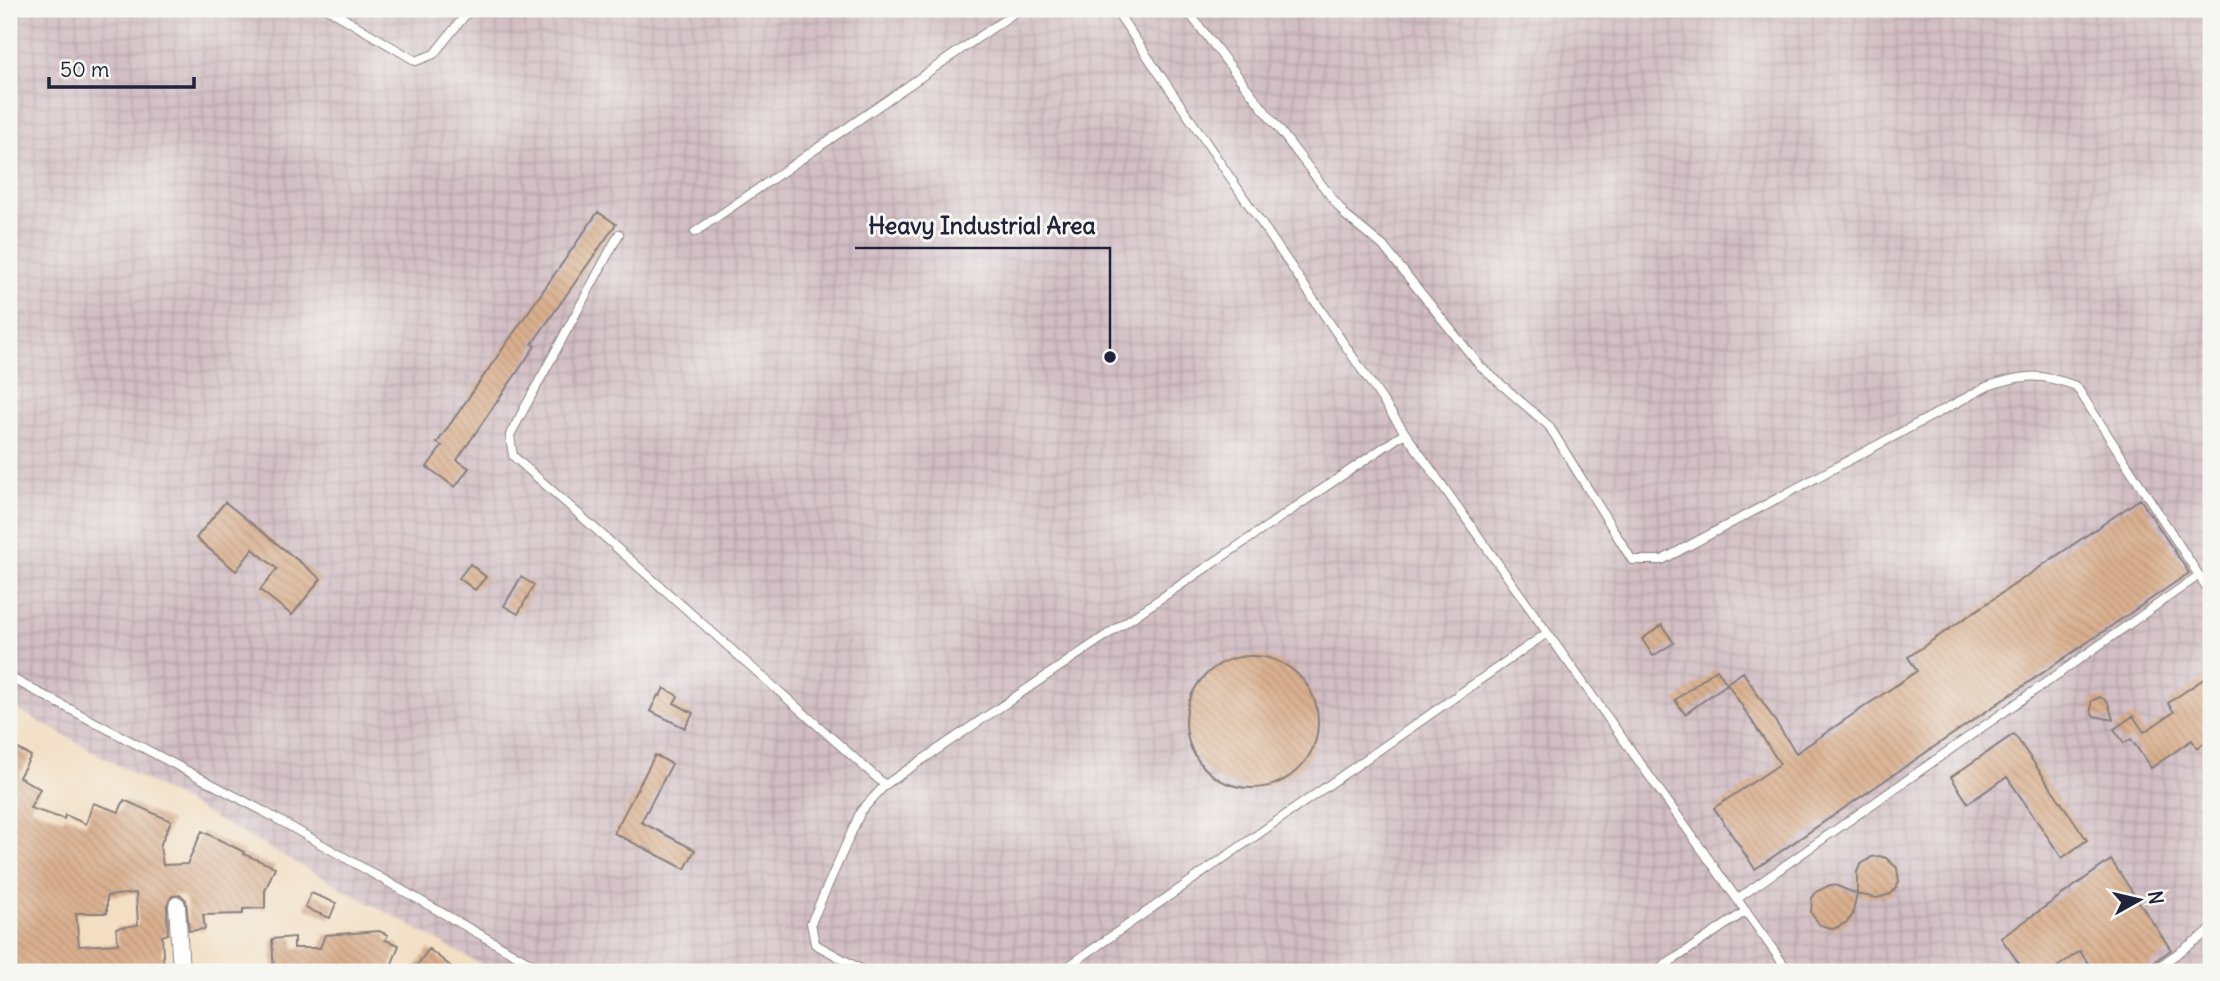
<svg xmlns="http://www.w3.org/2000/svg" width="2220" height="981" font-family="Delius,sans-serif">
	<defs>
		<pattern id="industrial-grid" width="8" height="8" patternUnits="userSpaceOnUse" patternTransform="scale(1.75)"><rect width="8" height="8" fill="#d2bec4"/><path d="M0 4h8M4 0v8" fill="none" stroke="#b4a3a9"/></pattern>
		<pattern id="building-back-hatch" width="6" height="6" patternUnits="userSpaceOnUse" patternTransform="scale(1.75)"><rect width="6" height="6" fill="#d9af8e"/><path d="M-1 5l2 2M0 0l6 6M5-1l2 2" fill="none" stroke="#ba967b"/></pattern>
	</defs>
	<rect width="100%" height="100%" fill="#f6f6f2"/>
	<filter id="ink" filterUnits="userSpaceOnUse"><feTurbulence type="fractalNoise" baseFrequency=".0143" numOctaves="2"/><feDisplacementMap in="SourceGraphic" scale="14" xChannelSelector="R" yChannelSelector="G"/><feConvolveMatrix kernelMatrix="1 2 1 2 8 2 1 2 1" color-interpolation-filters="sRGB"/></filter>
	<filter id="wash" filterUnits="userSpaceOnUse"><feTurbulence type="fractalNoise" baseFrequency=".00686" numOctaves="4" result="noise"/><feDisplacementMap in="SourceGraphic" scale="28" xChannelSelector="R" yChannelSelector="G"/><feGaussianBlur stdDeviation="1.57" result="paint"/><feColorMatrix in="noise" values="0 0 0 0 0 0 0 0 0 0 0 0 0 0 0 0 0 1.4 0 .05"/><feComposite in="paint" operator="in"/></filter>
	<g filter="url(#wash)">
		<rect width="100%" height="100%" fill="#f3dec2"/>
		<path fill="url(#industrial-grid)" d="M9,9h2202v963h-1716l-486,-267z"/>
		<g id="blocks">
			<path fill="url(#building-back-hatch)" fill-rule="evenodd" d="M598,212l18,12 -84,120 3,2 -78,114 12,8 -14,19 -28,-20 15,-21 -5,-3z
				M2140,499l49,74 -434,296 -41,-61 66,-44 -53,-81 16,-11 53,81 121,-82 -9,-14z
				M225,502l96,77 -29,36 -32,-25 17,-21 -24,-20 -17,22 -40,-33z
				M470,564l16,13 -11,13 -16,-12z
				M521,577l13,8 -16,29 -14,-8z
				M1662,625l12,18 -21,13 -11,-17z
				M1186 722a66 66 0 1 1 132 0a66 66 0 1 1-132 0Z
				M1717,669l10,15 -42,30 -10,-14z
				M2211,674v64l-14,10 -5,-8 -41,28 -20,-29 -7,4 -10,-14 19,-13 11,16 30,-20 -6,-9z
				M664,688l14,8 -4,7 19,10 -8,15 -35,-17 8,-16 2,1z
				M2100,697l8,5 5,18 -19,-4 -3,-5v-10z
				M2014,734l73,106 -25,18 -55,-81 -39,26 -17,-26z
				M9,744l22,12 -12,21 21,12 -10,19 34,11 1,-4 21,9 7,-21 26,9 5,-12 47,21 -11,25 3,19 24,-1 15,-33 42,21 -1,2 32,13 -10,24v17l-22,1v5l-40,1 2,14 -16,2 -3,-31 -5,-5 -9,1 -5,9 1,29 -6,2 2,36h-155zM136,893l2,32 -22,3 2,16 -39,2 -3,-33h31v-17z
				M655,755l17,9 -31,58 54,28 -10,19 -71,-36z
				M1879,856l7,2 11,10 2,14 -3,6 -5,6 -14,4 -20,-4v-22l3,-7 12,-8z
				M2111,860l60,90 -32,22h-45l-14,-21 -30,21h-25l-24,-34z
				M1830,885l7,1 20,8 -5,22 -5,6 -13,7 -14,-4 -9,-12 1,-15 4,-6z
				M311,893l25,10 -6,15 -25,-10z
				M379,931l9,4 -3,5 14,5 -10,27h-115l-2,-33 22,-2v11h26l5,-13z
				M429,949l29,23h-46z"/>
		</g>
	</g>
	<g filter="url(#ink)">
		<use href="#blocks" fill-opacity="0" stroke="#8a807e" stroke-width="2"/>
		<g fill="none" stroke-linecap="round" stroke-linejoin="round">
			<g stroke="#8a807e" stroke-width="10">
				<path id="lane" d="M328,9l88,52 18,-7 36,-45
					M1115,9l290,424 384,539
					M1186,9l160,207 37,30 97,120 69,60 83,134h30l326,-174c37,-12 51,-13 88,0l135,208
					M695,232l325,-223
					M619,234l-109,201 3,21 372,329
					M9,677l254,134 283,161
					M1737,899l461,-323
					M866,972l-51,-28 -4,-21 50,-112 24,-26 520,-352
					M1060,972l487,-339
					M1655,972l91,-61
					M2151,972l60,-42"/>
			</g>
			<g stroke="#8a807e" stroke-width="18">
				<path id="street" d="M177,905l4,67"/>
			</g>
			<use href="#lane" stroke="#fff" stroke-width="8"/>
			<use href="#street" stroke="#fff" stroke-width="16"/>
		</g>
	</g>
	<path fill="none" stroke="#22223b" stroke-width="2.5" d="M1110 357L1110 248H855"/>
	<circle fill="#22223b" stroke="#f6f6f2" stroke-width="2.5" cx="1110" cy="357" r="7"/>
	<g font-size="23" text-anchor="middle" font-weight="bold" fill="#22223b" stroke="#f6f6f2" stroke-width="6" stroke-linejoin="round" paint-order="stroke">
		<text x="982" y="234">Heavy Industrial Area</text>
	</g>
	<rect width="2220" height="981" fill="none" stroke="#f6f6f2" stroke-width="35"/>
	<g transform="translate(2139 900) rotate(82)" stroke="#f6f6f2" stroke-width="5" paint-order="stroke">
	<path d="M0-5L12 26L0 18L-12 26Z" fill="#22223b"/>
	<text y="-10" font-size="19" font-weight="bold" text-anchor="middle" fill="#22223b">N</text>
	</g>
	<path d="M49 77v10h145v-10" fill="none" stroke="#22223b" stroke-width="3.5"/>
	<text x="60" y="77" font-size="21" fill="#22223b" stroke="#f6f6f2" stroke-width="5" paint-order="stroke">50 m</text>
</svg>
